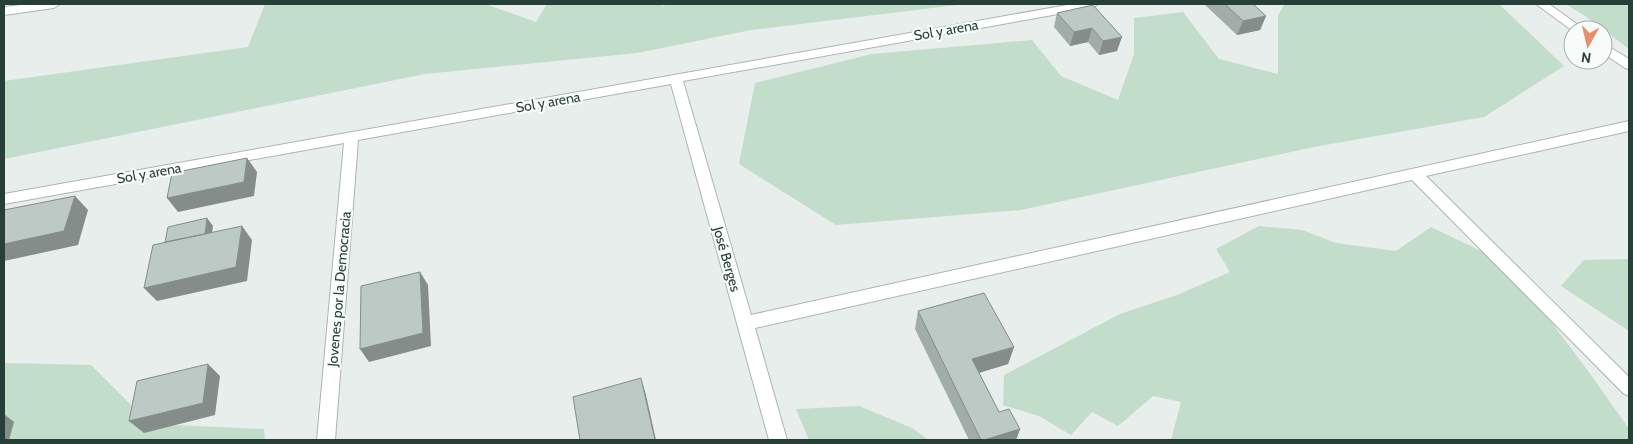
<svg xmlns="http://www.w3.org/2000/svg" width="1633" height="444" font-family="Cabin,sans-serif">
	<rect width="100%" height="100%" fill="#e7eeeb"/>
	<path fill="#c2ddca" d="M265,4h220l51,18 11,-18h113l3,2 5,-2h297l-214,26 -114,23 -212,21 -421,85v-78l244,-34z
		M1285,4h214l65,62 -80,51 -170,30 -293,63 -185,15 -97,-61 16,-81 117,-29 160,-14 29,36 57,24 16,-46v-36l49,-6 36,47 59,15v-59z
		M1565,4h64v45l-45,-34z
		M1259,226l43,4 34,13 60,8 35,-24 77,37 83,111 38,54v11h-458l10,-38 -28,-6 -35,30 -26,-14 -21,23 -32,-19 -36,-11 1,-30 116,-61 57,-19 53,-23 -14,-23z
		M1629,259v72l-68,-45 23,-26z
		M4,363l87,2 59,59 114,5 1,11h-261z
		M859,406l53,22 17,12h-120l-13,-31z"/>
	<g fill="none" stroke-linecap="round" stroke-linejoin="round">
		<g stroke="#aab6b2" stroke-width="2">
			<path id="minor" d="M30,4h30l-6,4 -50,7v-8z
				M1073,4h25l-6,4 -409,73 68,234 878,-194v10l-203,45 203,201v19l-6,-3 -211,-213 -657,148 32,112h-18l-98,-356 -313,56 -23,300h-18l27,-297 -340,61v-10z
				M1536,4h13l36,26 -12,1z
				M1603,43l26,16v10l-4,-1 -22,-15z"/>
		</g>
		<use href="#minor" fill="#fff" fill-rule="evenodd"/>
	</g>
	<path fill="#a2ada9" d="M1204,4h49l13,12 -6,14 -23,5z
		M1093,5l24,46 -18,4 -11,-13 -18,4 -16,-19 3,-14z
		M918,311l96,36 -6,17 -29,9 20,39 21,17 -4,11h-47l-54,-111z"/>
	<path fill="#848d89" d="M1266,16l-6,14 -23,5 6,-14z
		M1092,28l-4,14 -18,4 4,-14z
		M1122,37l-5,14 -18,4 4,-14z
		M247,158l10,14 -3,24 -76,16 -11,-14z
		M75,196l13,14 -10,35 -74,16v-17z
		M207,218l6,8 -3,22 -6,-7z
		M242,226l10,14 -5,41 -90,20 -13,-13z
		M420,272l8,13 3,61 -62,16 -9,-13z
		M1014,347l-6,17 -40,12 4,-17z
		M208,364l12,12 -5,39 -71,18 -15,-12z
		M641,378l5,17 10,45h-1z
		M4,414l10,8 -5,18h-5z
		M1020,429l-4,11h-32z"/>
	<path fill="#bcc9c4" stroke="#848d89" d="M1225,4h28l13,12 -23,5z
		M1093,5l29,32 -19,4 -11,-13 -18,4 -17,-19z
		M247,158l-3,24 -77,16 5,-25z
		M75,196l-11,35 -60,13v-34z
		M207,218l-2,16 -40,8 3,-15z
		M242,226l-6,41 -92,21 9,-43z
		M420,272l3,61 -63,16 1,-63z
		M984,293l30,54 -42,12 27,53 10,-3 11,20 -36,11h-3l-63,-129z
		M208,364l-5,39 -74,18 8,-40z
		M641,378l14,62h-75l-7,-43z"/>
	<g text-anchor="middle" stroke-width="4.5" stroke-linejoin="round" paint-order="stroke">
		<g font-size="14" fill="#273f39" stroke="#f7fbf9">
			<text transform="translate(946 30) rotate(-10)" y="5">Sol y arena</text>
			<text transform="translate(548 102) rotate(-10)" y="5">Sol y arena</text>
			<text transform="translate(149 173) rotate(-10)" y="5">Sol y arena</text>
			<text transform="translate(727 259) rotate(74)" y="5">José Berges</text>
			<text transform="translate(339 289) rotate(-85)" y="5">Jovenes por la Democracia</text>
		</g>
	</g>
	<rect width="1633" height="444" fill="none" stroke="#273f39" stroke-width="10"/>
	<g transform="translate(1588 45) rotate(188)"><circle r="24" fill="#f7fbf9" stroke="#a4b0ac"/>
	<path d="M0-4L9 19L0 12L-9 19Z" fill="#e78e6c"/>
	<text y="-8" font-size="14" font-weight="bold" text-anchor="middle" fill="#273f39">N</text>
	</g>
</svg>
